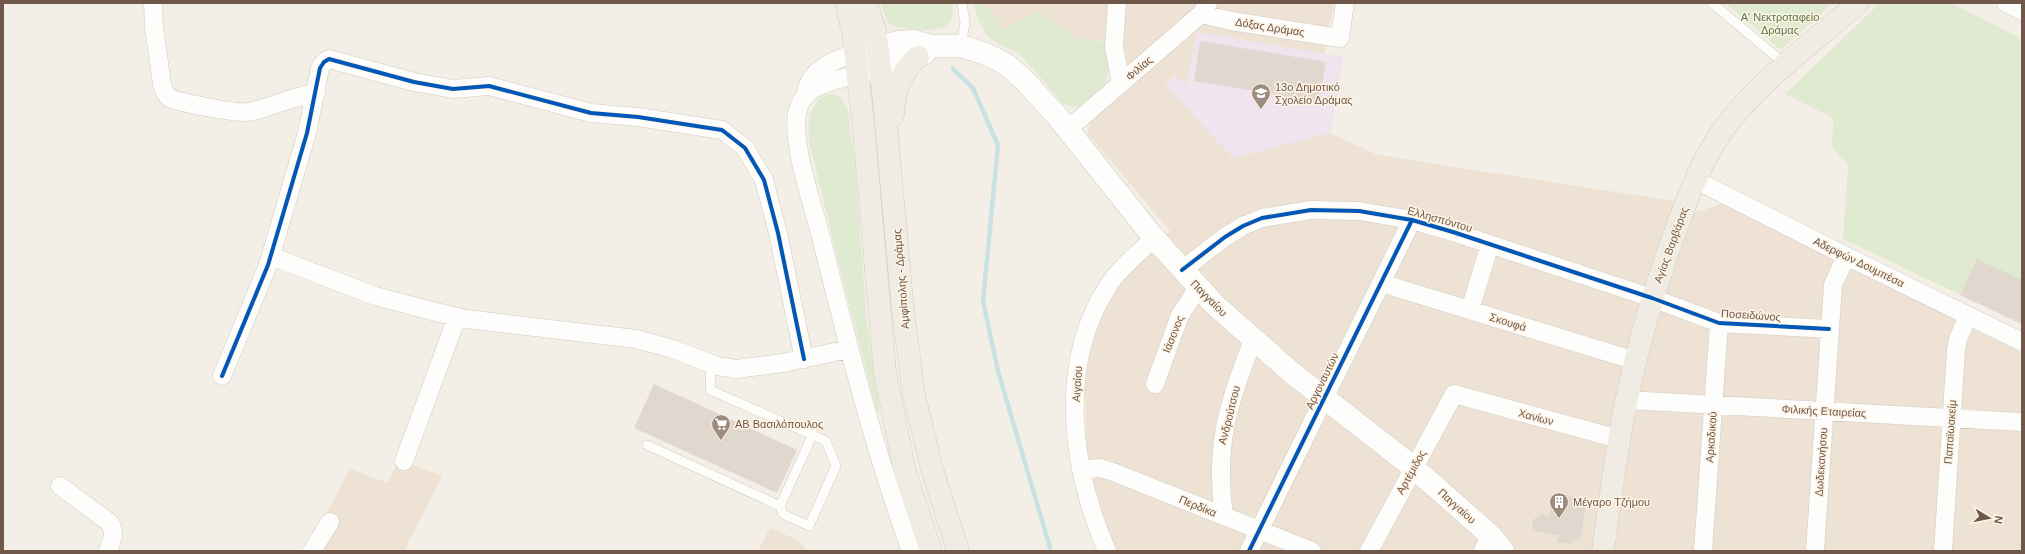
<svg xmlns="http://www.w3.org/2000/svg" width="2025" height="554" font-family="Arial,sans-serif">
	<rect width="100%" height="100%" fill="#f4efe6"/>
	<path fill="#ede2d3" d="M984,3h350l-9,51 18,3 -13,76 48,22 295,46 26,11 23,-9 300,150v198h-907l-20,-54 -8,-46 -2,-63 5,-44 20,-52 60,-61 -83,-98 5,-13 46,-38 -14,-17 -4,-24 -44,-2 -37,-27 -35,17z
		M399,459l43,17 -38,75h-87l18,-31 -9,-6 24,-45 38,14z
		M770,528l27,12 11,11h-50z"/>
	<path fill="#f0e5ef" d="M1197,32l146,25 -13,76 -97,25 -68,-73 10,-10 11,11z"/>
	<path fill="#e0ead1" d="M880,3h71c3,7 2,19 -4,23 -10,7 -50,4 -59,-3z
		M974,3h10l20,26 35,-18 37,28 31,2 2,30 -4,14 -23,21 -9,1 -10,-3 -43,-50c-6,-4 -13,-6 -20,-9 -16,-8 -23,-25 -26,-42z
		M1725,3h108l-52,47z
		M1880,3h72l70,36v285l-179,-85 5,-74 -16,-17 1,-30 -48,-24z
		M828,94l9,1 5,4 6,12 6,44 13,168 13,90 -4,-4 -43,-169 -24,-100c-2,-17 1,-39 19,-46z"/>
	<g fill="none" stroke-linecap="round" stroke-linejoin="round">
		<path stroke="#c9e1e3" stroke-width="4.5" d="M953,69l20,19 25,57 -15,156 15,70 53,180"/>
	</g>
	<path fill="#e0d7ce" d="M1200,41l126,21 -7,40 -125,-21z
		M1977,259l45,21v44l-62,-29z
		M654,384l143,66 -20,43 -143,-65z
		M1553,493l25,4 -1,6 9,1 -6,37 -7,-2 -1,5 -15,-2 2,-7 -22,-3 -5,-4 1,-8 8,-6 8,2z"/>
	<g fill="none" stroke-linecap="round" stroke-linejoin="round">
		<g stroke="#d2cac2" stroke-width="10">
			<path id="service" d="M1712,3l74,62
				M961,46l4,-23 -3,-20
				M647,445l133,61 3,8 26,12 27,-60 -10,-25 -116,-51 1,-26
				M780,506l33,-72"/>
		</g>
		<g stroke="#d2cac2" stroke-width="19">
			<path id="minor" d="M1117,3l-3,44 7,36
				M2006,3l16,8
				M153,4l1,23 8,57 3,9 4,5c9,4 69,16 79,14 23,-4 44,-16 68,-19
				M1201,14l30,7 109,17 5,-35
				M857,74c-21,7 -50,10 -58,32 -11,28 13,97 21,127 27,108 53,214 91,318
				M806,93c3,-24 29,-33 49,-40
				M1067,130l134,-116 7,-11
				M1696,180l150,76 176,86
				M271,256l104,40 61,16 30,7 170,20 37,10 44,17 19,3 47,-6 66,-14
				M1182,270l43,-33 18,-11 19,-8 49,-8 48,1 53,9 41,12 199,66 67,25 110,6
				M1381,283l255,78
				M1470,310l20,-66
				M222,376l46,-111 39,-132 13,-65 4,-6 5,-3 85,23 39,7 36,-3 102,27 47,4 84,13 23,18 19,32 14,53 26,126
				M1155,384l25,-69 18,-27
				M1627,400l395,22
				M404,461l53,-144
				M1081,470l19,-2 13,4 199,79
				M60,486l50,37c6,10 2,17 -2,28
				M1224,516c-10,-71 4,-111 29,-176
				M312,551l18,-29
				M1107,551c-36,-83 -50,-186 1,-265 12,-19 31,-33 46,-48
				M1249,551l163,-331
				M1369,551l85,-157 165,45
				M1483,551l7,-16
				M1703,551l16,-228
				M1815,551l18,-266 13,-29
				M1943,551l13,-201 2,-11 10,-23"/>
		</g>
		<g stroke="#d4cbc3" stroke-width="23">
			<path id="secondary" d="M855,53l43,-11 16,-1 18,5h29l25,8 20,10 18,16 33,36 97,122 61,67 76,67 122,95 77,68 13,16
				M861,72l53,-14 11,-5"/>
		</g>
		<g stroke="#d3cbc4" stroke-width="23">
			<path id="primary" d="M846,3l7,29 10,89 22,252 20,99 26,79
				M866,3l9,27 8,61 20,220 11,84 18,74 26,82
				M893,115c1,-22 7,-43 25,-58
				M1603,551c7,-50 13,-100 23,-149 12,-57 28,-113 48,-167 13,-36 27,-74 49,-105 36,-50 90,-87 135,-127"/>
		</g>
		<use href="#service" stroke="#fdfdfb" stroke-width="9"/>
		<use href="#minor" stroke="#fdfdfb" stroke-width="18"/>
		<use href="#secondary" stroke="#fdfdfb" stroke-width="22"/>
		<use href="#primary" stroke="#f0ece3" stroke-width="22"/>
		<g stroke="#fef4e5" stroke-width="6">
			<path id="cycleway" d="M1182,270l43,-33 18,-11 19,-8 49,-8 48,1 53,9 41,12 199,66 67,25 110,6
				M222,376l46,-111 39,-132 13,-65 4,-6 5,-3 85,23 39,7 36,-3 102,27 47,4 84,13 23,18 19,32 14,53 26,126
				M1249,551l163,-331"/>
		</g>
		<use href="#cycleway" stroke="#0057b8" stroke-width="4"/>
	</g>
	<defs>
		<g id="school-pin" transform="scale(1)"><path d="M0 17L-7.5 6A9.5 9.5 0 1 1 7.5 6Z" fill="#9e8c80" stroke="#fef4e5"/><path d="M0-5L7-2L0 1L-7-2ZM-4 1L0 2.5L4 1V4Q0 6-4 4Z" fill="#fff"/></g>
		<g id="supermarket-pin" transform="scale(1)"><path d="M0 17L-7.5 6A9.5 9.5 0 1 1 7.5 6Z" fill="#9e8c80" stroke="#fef4e5"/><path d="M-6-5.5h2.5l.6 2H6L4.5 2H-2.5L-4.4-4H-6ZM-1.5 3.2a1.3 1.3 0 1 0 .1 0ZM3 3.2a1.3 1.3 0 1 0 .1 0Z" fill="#fff"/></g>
		<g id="building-pin" transform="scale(1)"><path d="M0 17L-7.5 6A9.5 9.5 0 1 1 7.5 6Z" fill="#9e8c80" stroke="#fef4e5"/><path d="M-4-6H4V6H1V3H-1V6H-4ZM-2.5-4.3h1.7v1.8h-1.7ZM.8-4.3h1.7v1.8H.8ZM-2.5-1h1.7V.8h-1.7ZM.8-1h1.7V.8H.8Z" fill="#fff"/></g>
	</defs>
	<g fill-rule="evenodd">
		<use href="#school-pin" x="1261" y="93"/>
		<use href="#supermarket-pin" x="721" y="424"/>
		<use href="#building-pin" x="1559" y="502"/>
	</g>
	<g text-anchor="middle" stroke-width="3" stroke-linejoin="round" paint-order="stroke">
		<g font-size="11" fill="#547a45" stroke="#fef4e5">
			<text x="1780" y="21">Α' Νεκτροταφείο<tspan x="1780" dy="13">Δράμας</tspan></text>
		</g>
		<g font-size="11" fill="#6f5749" stroke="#fef4e5">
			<text transform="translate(1270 27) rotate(9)" y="4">Δόξας Δράμας</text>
			<text transform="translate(1139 68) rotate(-41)" y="4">Φιλίας</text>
			<text transform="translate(1440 219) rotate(16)" y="4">Ελλησπόντου</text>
			<text transform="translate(1671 245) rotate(-70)" y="4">Αγίας Βαρβάρας</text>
			<text transform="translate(1859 262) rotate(26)" y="4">Αδερφών Δουμπέσα</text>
			<text transform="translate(901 279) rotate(-95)" y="4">Αμφίπολης - Δράμας</text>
			<text transform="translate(1209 298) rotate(45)" y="4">Παγγαίου</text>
			<text transform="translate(1751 315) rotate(4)" y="4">Ποσειδώνος</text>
			<text transform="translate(1508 322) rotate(17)" y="4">Σκουφά</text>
			<text transform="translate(1173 334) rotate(-68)" y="4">Ιάσονος</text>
			<text transform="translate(1322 381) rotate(-64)" y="4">Αργοναυτών</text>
			<text transform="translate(1077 384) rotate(-86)" y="4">Αιγαίου</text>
			<text transform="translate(1824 411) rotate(3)" y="4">Φιλικής Εταιρείας</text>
			<text transform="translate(1229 415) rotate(-76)" y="4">Ανδρούτσου</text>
			<text transform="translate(1536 417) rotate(15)" y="4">Χανίων</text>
			<text transform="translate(1950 432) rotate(-86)" y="4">Παπαϊωακείμ</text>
			<text transform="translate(1711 437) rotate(-86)" y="4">Αρκαδικού</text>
			<text transform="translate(1821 462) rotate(-86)" y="4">Δωδεκανήσου</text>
			<text transform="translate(1411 472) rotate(-61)" y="4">Αρτέμιδος</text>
			<text transform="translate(1198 506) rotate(22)" y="4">Περδίκα</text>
			<text transform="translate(1457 506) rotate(42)" y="4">Παγγαίου</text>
		</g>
		<g font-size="11" fill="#6f5749" stroke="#fef4e5" text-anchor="start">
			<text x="1275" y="91">13ο Δημοτικό<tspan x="1275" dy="13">Σχολείο Δράμας</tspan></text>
			<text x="735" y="428">ΑΒ Βασιλόπουλος</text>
			<text x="1573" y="506">Μέγαρο Τζήμου</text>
		</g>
	</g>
	<rect width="2025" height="554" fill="none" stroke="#6f5749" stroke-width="8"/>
	<g transform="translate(1989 518) rotate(100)" stroke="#fef4e5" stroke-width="3" paint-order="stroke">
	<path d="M0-3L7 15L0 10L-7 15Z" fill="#6f5749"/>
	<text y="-6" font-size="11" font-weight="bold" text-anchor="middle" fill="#6f5749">N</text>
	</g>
</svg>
